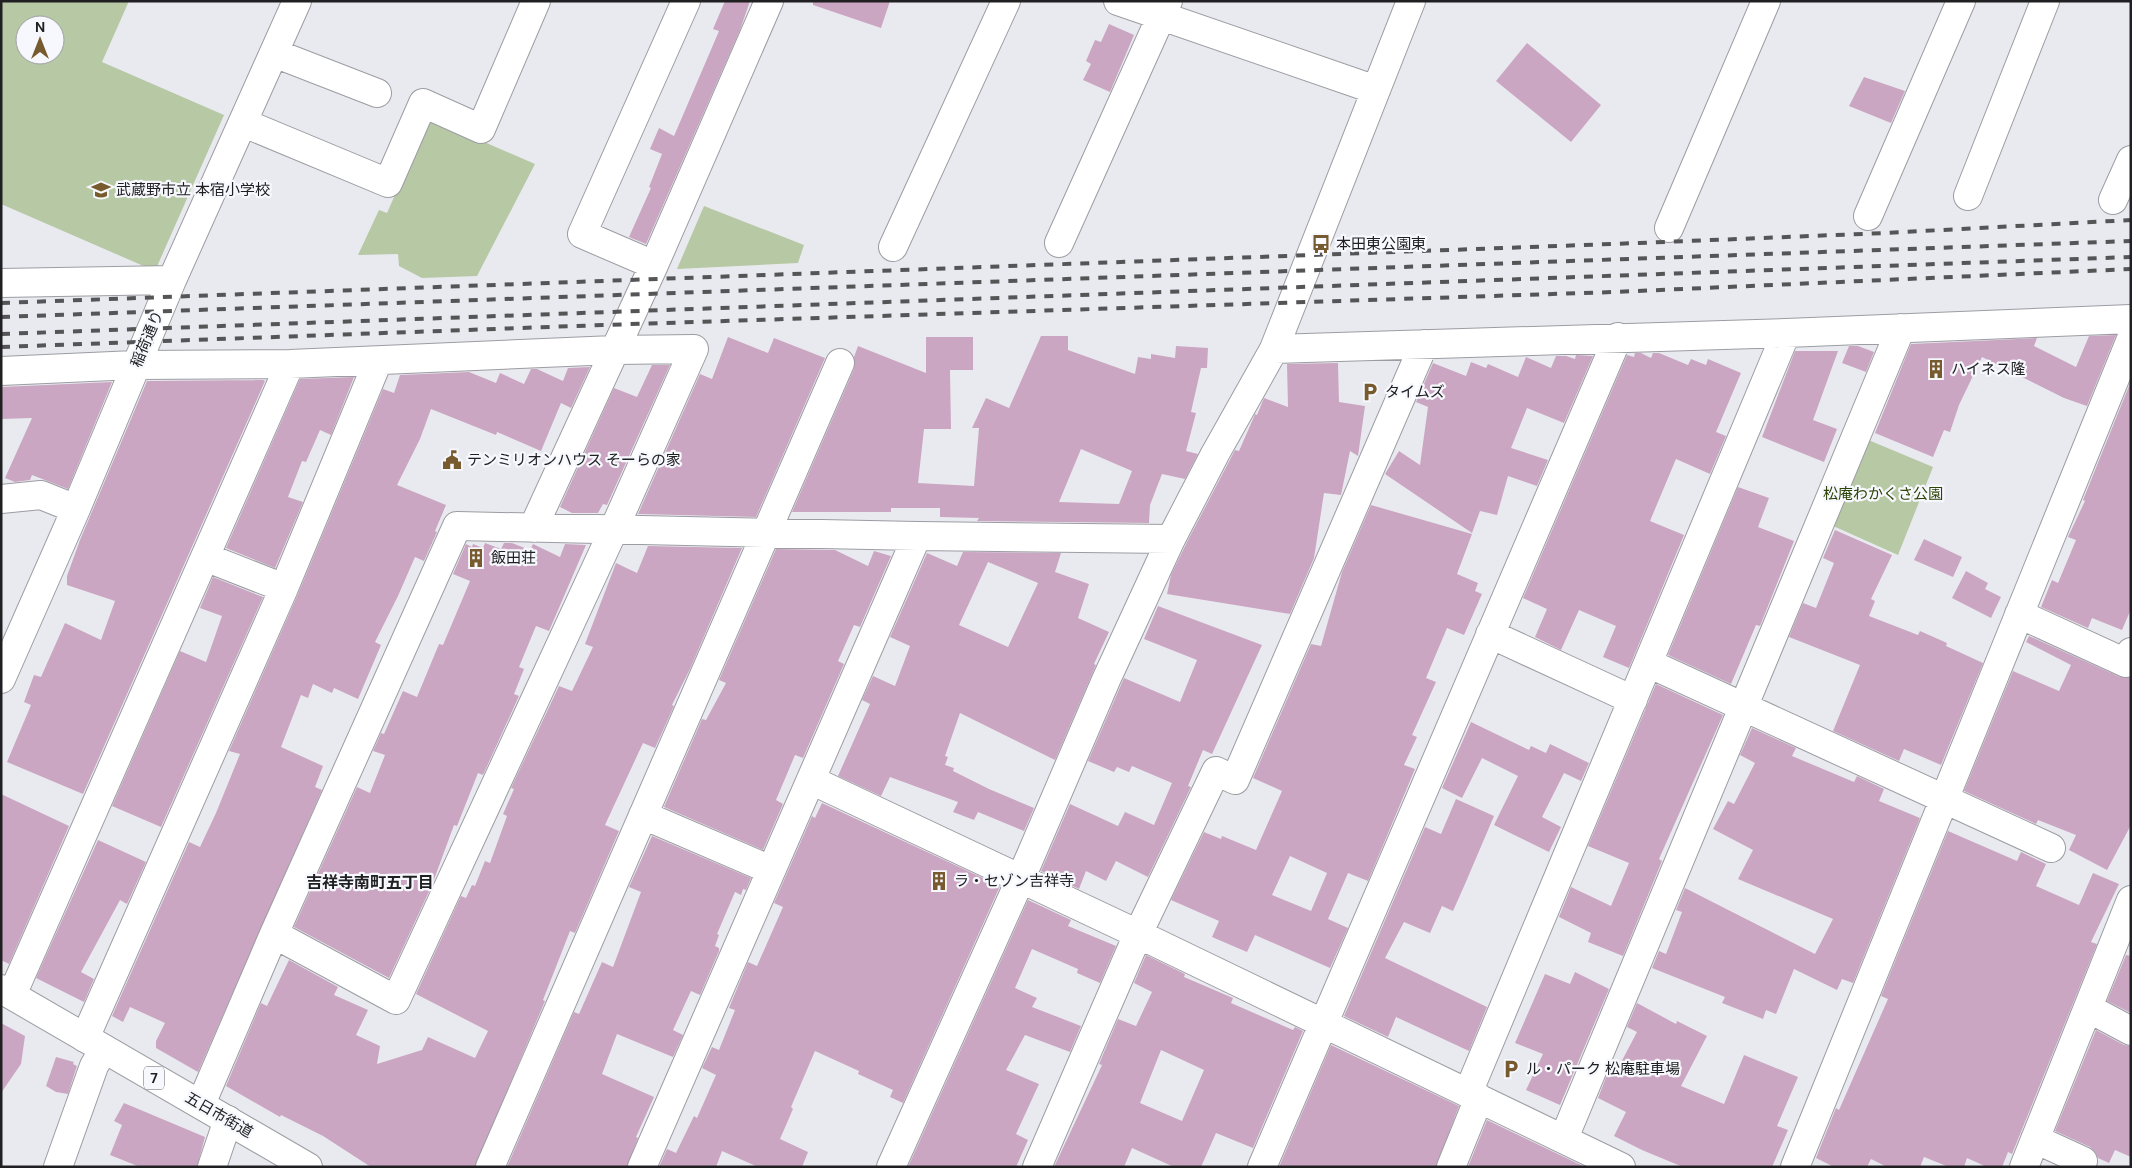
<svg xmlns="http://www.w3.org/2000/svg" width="2132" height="1168" font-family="'DM Sans','Noto Sans JP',sans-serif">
	<rect width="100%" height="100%" fill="#e9eaf0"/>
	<path fill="#b7c8a5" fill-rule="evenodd" d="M1,1h128l-27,61 122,53 -69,156 -154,-67zM25,25h30v30h-30z
		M429,118l106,46 -58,112 -55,2 -23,-12 -1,-12 -40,1 21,-45 8,3z
		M704,206l100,39 -6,18 -121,6z
		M1866,439l67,28 -35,88 -67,-30z"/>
	<path fill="#cba6c2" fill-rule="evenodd" d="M725,1h25l-10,29 -94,214 -17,-7 22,-49 -2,-1 13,-33 -12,-5 9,-21 15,8 45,-105 -6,-2z
		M813,1h77l-9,27 -68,-23z
		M1109,24l25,11 -24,57 -27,-12 8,-16 -5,-3 9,-21 6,2z
		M1527,43l74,62 -30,37 -75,-61z
		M1864,77l41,14 -14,32 -42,-17z
		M2116,335l-29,71 -23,-8 -82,-41 -23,48 -9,27 -6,-2 -11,27 -58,-24 36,-89 126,-6 -3,8 42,21 13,-31z
		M1041,336h27v14l67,24 3,-17 13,2v-5l24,4 1,-12 32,2 -1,20h-6l-10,44 5,1 -10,38 12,3 -13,25 -23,-5 -12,31 -1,18 -172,-2 2,-3 -39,-1v-9h-49v4h-99l62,-143v-12l4,-11 68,27v-36h47v33h-23l1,59h-27l-6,54 56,3 5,-58h-7l14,-30 23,10zM1081,449l51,22 -13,33 -60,-2z
		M728,337l40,16 6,-15 51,20 -69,159 -118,-3 62,-140 12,5z
		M1849,346h9l16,6 -8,20 -24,-9z
		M1795,351h43l-25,69 24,9 -13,33 -62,-25z
		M1635,353h6l10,5 2,-5h6l29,12 3,-6 15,6 2,-6 33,14 -25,59 10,4 -16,38 -34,-15 -26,62 34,14 -55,133 -26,-11 13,-31 -37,-16 -18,40 -26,-13 12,-28 -24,-11 104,-243 7,2z
		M1576,355l17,1 -29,67 -37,-15 -16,40 37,12 -11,26 -29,-10 -11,39 -17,-4 -8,22 -87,-59 14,-23 21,14 8,-58 -12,-5 17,-39 33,13 5,-14 15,6 2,-4 30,13 8,-20 25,11 5,-12h10l9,3z
		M1338,363l1,39 26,4 -7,50 -8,-5 -9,44 -17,-2 -10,65 -24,56 -123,-20 4,-19 16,-33 48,-92 4,1 14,-32 2,-5 2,1 7,-17 24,9 -1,-43z
		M652,365h18l-63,140 -4,-1 -5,9h-26l-12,-6 54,-119 23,9z
		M590,367l-19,41 -10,-5 -20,48 -44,-19 -1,3 -65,-26 -11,30 -23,46 49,20 -11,26 2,1 -13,29 -9,-4 -17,39 -23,46 6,3 -23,54 -24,-11 -2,5 -19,-9 -5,14 -7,-3 -20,52 42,19 -8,21 7,3 -124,282 -42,-24v-7l9,-18 -35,-16 -7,15 -11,-6 77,-174 11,5 16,-34 24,-59 -11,-3 69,-157 85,-205 11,4 6,-18 69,-3 27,11 4,-10 24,11 7,-15h6l26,12 5,-13z
		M354,377l-23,58 -11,-5 -14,32 -4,-1 -14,36 15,5 -28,66 -49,-20 74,-169z
		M263,380l2,1 -182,413 -76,-32 24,-57 -7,-3 10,-27 7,2 24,-54 36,17 14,-39 -48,-16v-9l13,-36 67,-159z
		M2131,381v228l-9,21 -30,-12 -4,10 -47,-21 11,-27 6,3 18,-43 -8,-3 17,-36 -2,-1z
		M112,382l-44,107 -36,-14 -2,5 -15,2 -10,-4 27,-60 -31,1v-32z
		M1738,487l31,11 -11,29 36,14 -34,85 -4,-1 -25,59 -63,-29z
		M1371,505l101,29 -15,40 21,9 -3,8 7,3 -18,41 -17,-7 -21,50 10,4 -24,53 5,2 -13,28 11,4 -47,112 -20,-8 -20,46 20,9 -18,40 -75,-33 -8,17 -35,-15 7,-16 -48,-21 33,-68 17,7 1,-3 34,14 26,-59 -29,-13 58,-134 10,2 21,-74zM1290,856l37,17 -16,38 -39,-16z
		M1835,530l57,25 -21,44 4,2 -6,15 49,19 2,-4 27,12 -1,3 37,17 -42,102 -37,-16 -5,12 -66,-30 27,-66 -71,-28 14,-34 13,5 18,-45 -11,-5z
		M1924,539l38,18 -9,20 -39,-17z
		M485,543l16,6 3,-6h8l18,7 3,-6 27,13 5,-13 21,1 -37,86 -13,-5 -17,41 5,2 -10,25 5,2 -36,79 -5,-2 -21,53 -3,-1 -22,60 -43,93 -95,-51 63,-140 13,6 15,-38 -12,-4 8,-18 3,1 19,-43 14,6 22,-53 4,1 27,-64 -17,-7 13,-30 6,3 1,-3 10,4z
		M648,546l94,2 -52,121 -18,36 2,1 -19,42 -12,-5 -38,82 14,6 -44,102 -5,-2 -27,69 2,1 -70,166h-104l-48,-31 -42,-21 -1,2 -54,-31 35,-83 6,3 22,-46 49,27 -4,8 34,15 -12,25 24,11 -3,18 45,-14 6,-13 47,21 13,-27 -72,-37 45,-98 5,2 6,-13 3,1 10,-25 5,2 17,-47 -4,-2 11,-25 -3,-1 48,-102 13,5 21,-44 -8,-3 31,-81 21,10z
		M776,549l59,1 33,16 6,-15 17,5 -31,71 -6,-2 -16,36 6,3 -41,94 -8,-3 -19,45 7,4 -20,46 -99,-43 38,-88 4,1 20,-37 -7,-3z
		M963,552l98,1 -6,19 34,12 -11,34 31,14 -15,32 2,1 -41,95 -95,-47 -15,43 3,1 -3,8 9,3 -1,3 36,18 45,19 -10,23 -46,-19 -4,8 -21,-8 5,-10 -68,-25 -9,19 -43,-20 32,-72 -8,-4 11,-24 22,10 15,-40 -20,-9 37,-84 30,13zM988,562l50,21 -30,64 -49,-22z
		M1966,571l22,12 -3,6 16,8 -10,21 -39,-20z
		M213,577l50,20 -102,230 -49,-21 68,-155 26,11 16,-46 -22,-8z
		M1158,606l104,39 -50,109 -9,-4 -15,36 3,1 -43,90 -32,-16 -10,20 -20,-10 -7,18 -38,-18 29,-67 48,22 7,-14 29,13 18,-42 -40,-17 -3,6 -12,-5 -3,5 -26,-11 36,-83 56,24 17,-42 -53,-21z
		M2029,636l91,41h11v148l-24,45 -38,-20 7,-15 -38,-15 -2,4 -72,-33 49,-120 46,20 12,-26 -45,-23z
		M1656,684l67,31 -64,144 3,2 -39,95 -35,-14 3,-9 -32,-16 12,-30 40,19 18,-43 -41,-17z
		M1471,722l58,28 2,-4 15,7 4,-9 39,19 -8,18 -17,-8 -22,44 19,10 -12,25 -55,-27 24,-49 -36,-18 -20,40 -20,-10z
		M1752,728l44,20 -4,8 62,26 3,-6 27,13 -5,12 41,17 -67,165 -11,-4 -5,11 -43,-21 -18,45 -10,-4 -3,9 -41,-16 3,-6 -73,-29 7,-17 7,3 16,-42 -6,-2 9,-22 130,66 18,-35 -95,-40 15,-29 -40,-21 15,-28 6,3 21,-41 -15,-8z
		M1,794l68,32 -60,138 -8,-4z
		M1456,799l38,17 -29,68 -12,27 -11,-5 -12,27 -26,-11 -19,36 102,49 -18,44 -73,-34 -8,20 -44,-21 81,-189 16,7z
		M822,803l178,83 -97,217 -13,-6 3,-7 -35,-16 1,-3 -44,-20 -24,56 2,2 -13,30 28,13 -6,15h-44l-36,-16 -6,16h-57l8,-18 9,4 18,-37 3,2 19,-43 -14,-7 10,-21 7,3 16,-40 -6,-2 19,-46 9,4 26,-59 -9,-4 38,-87 3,2z
		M1948,831l69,30 4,-9 25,12 -10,22 43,19 14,-32 26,11 -28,58 6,2 -85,210 -4,-2 -6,15h-15l-20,-9 -3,9h-15l-25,-10 -4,10h-33l-16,-8 -4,8h-33l-18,-9 20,-50 3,2 49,-111 -7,-3z
		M652,836l99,42 -5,12 -3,-1 -2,6 -6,-3 -18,42 2,1 -4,11 4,2v3l-19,44 -9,-4 -18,39 10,5 -10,22 -56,-23 -15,40 52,23 -18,40 2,1 -11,29h-120l67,-155 5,2 23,-52 11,5 28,-75 -12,-5z
		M98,840l48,22 -19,42 -7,-4 -39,72 13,7 -10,23 -48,-24z
		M1028,900l43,20 -3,6 48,20 -16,37 -23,-10 1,-4 -46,-20 -17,39 22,10 -5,9 49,19 -11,26 -45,-17 -19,35 33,14 -23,50 12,6 -12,27h-108z
		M1146,955l39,19 -1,3 49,21 -2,5 62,27 2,-3 8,4 -50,117 -37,-15 -15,34h-27l-42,-19 -8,19h-70l48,-102 -3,-1 19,-45 18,7 16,-34 -18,-9zM1161,1050l43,20 -22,51 -42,-18z
		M2126,955l5,1v57l-24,-12z
		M1575,972l34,17 -49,116 -34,-15 17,-36 -28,-11 30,-69 25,10z
		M1637,1003l39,21 1,-3 30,15 -26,50 43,18 20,-49 54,22 -21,49 11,4 -16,37h-89l-41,-17 -28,-14 12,-24 -28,-14 12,-31 7,3 20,-38 -10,-5z
		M1,1023l24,13 -4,28 -20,29z
		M2096,1030l28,15 7,1v111l-16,-7 -6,13 -11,-5 -3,-6 -5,-5 -35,-16z
		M1331,1045l128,61 -23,61h-157z
		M56,1057l18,5 -1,2 4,2 -9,28 -12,-2 -10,-6z
		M124,1103l81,34 -8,30h-57l-30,-12 12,-30 -8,-4z
		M1487,1120l98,47h-117z"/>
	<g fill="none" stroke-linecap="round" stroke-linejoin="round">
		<g stroke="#9c9da2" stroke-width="30">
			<path id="minor" d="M1118,1l258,89
				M274,53l103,40
				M244,123l144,60 35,-80 58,26 55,-128
				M1968,196l77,-195
				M2113,200l18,-40
				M1868,216l93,-215
				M1669,228l97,-227
				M1059,243l109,-242
				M893,247l113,-246
				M654,265l-72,-31 104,-233
				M1,283l171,-3
				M1274,349l512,-16 345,-14
				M1,371l134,-6 155,-1 324,-14 80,-1 -80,180 -218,471 -122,-66
				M1,499l40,-4 35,14
				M533,528l121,-263 115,-264
				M205,557l79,31
				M2019,614l107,49 5,-11
				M1490,634l143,66
				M1648,663l403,185
				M1,679l75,-170 96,-229 125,-279
				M811,780l327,154 483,233
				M643,815l128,55
				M12,995l278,-631
				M2088,1008l43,23
				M85,1038l199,-450 94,-227
				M1468,1093l318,-760
				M201,1104l73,-170 183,-408 460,10 254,3
				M1564,1138l337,-810
				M2035,1139l48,22
				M58,1167l36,-101 10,-17
				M212,1167l16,-47
				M490,1167l350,-804
				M642,1167l275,-631
				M891,1167l130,-289 85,-198 65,-141 44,-85 59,-105 137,-348
				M1037,1167l101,-233 78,-163 19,9 189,-436
				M1262,1167l356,-830
				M1451,1167l28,-69
				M1795,1167l336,-828
				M2024,1167l107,-267"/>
		</g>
		<g stroke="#9c9da2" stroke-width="30">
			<path id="major" d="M1,989l307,178"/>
		</g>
		<use href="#minor" stroke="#fff" stroke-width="28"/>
		<use href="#major" stroke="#fff" stroke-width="28"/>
		<path stroke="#555558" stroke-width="4" stroke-dasharray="9 9" stroke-linecap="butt" d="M1,303l1638,-60 246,-10 246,-13
			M1,317l2130,-76
			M1,334l2130,-77
			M1,347l602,-22 1011,-33 517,-23"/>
	</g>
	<defs>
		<g id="school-bare" transform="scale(1.5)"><path d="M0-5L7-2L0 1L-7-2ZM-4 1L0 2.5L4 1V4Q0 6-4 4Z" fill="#775b2e" stroke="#f7f8fd" stroke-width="2.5" paint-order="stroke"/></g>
		<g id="bus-bare" transform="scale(1.5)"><path d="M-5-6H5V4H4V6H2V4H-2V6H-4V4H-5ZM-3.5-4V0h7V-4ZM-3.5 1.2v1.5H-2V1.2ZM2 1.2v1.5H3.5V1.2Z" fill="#775b2e" stroke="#f7f8fd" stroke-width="2.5" paint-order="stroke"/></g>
		<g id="building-bare" transform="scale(1.5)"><path d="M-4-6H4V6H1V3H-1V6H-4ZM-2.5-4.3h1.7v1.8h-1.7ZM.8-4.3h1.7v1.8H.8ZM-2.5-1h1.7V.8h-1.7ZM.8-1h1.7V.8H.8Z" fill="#775b2e" stroke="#f7f8fd" stroke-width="2.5" paint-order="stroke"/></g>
		<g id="parking-bare" transform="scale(1.5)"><path d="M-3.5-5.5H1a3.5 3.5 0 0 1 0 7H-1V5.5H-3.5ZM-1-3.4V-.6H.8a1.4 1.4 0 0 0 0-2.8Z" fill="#775b2e" stroke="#f7f8fd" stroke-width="2.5" paint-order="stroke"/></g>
		<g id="civic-bare" transform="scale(1.5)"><path d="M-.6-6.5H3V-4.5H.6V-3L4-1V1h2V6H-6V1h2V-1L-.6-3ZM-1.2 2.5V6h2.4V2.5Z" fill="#775b2e" stroke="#f7f8fd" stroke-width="2.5" paint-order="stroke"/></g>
	</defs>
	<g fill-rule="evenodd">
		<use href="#school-bare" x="101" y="190"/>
		<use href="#bus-bare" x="1321" y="244"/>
		<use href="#building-bare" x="1936" y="369"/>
		<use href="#parking-bare" x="1370" y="392"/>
		<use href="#civic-bare" x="452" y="460"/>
		<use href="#building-bare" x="476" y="558"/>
		<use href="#building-bare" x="939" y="881"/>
		<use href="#parking-bare" x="1511" y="1069"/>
	</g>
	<g text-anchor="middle" stroke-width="4.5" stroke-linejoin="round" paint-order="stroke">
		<rect fill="#f7f8fd" stroke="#606164" stroke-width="1" x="144" y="1066.5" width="20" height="23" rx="4"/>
		<g font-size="14" font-weight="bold" fill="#202022">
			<text x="154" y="1083">7</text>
		</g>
		<g font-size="15" fill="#202022" stroke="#f7f8fd" text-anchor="start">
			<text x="116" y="195">武蔵野市立 本宿小学校</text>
			<text x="1336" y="249">本田東公園東</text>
			<text x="1951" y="374">ハイネス隆</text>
			<text x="1385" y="397">タイムズ</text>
			<text x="467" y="465">テンミリオンハウス そーらの家</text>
			<text x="491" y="563">飯田荘</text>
			<text x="954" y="886">ラ・セゾン吉祥寺</text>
			<text x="1526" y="1074">ル・パーク 松庵駐車場</text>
		</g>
		<g font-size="15" fill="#202022" stroke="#f7f8fd">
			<text transform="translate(147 339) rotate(-67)" y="5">稲荷通り</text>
			<text transform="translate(219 1115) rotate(30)" y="5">五日市街道</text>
		</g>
		<g font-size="15" fill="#2d4306" stroke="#f7f8fd">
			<text x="1883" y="499">松庵わかくさ公園</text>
		</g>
		<g font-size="16" font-weight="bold" fill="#202022" stroke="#f7f8fd">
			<text x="370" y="888">吉祥寺南町五丁目</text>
		</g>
	</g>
	<rect width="2132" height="1168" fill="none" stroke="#202022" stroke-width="5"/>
	<g transform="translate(40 40)"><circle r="24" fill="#f7f8fd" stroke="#a1a2a5"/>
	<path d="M0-4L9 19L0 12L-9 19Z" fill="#775b2e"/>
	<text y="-8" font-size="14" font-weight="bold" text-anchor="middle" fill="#202022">N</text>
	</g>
</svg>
